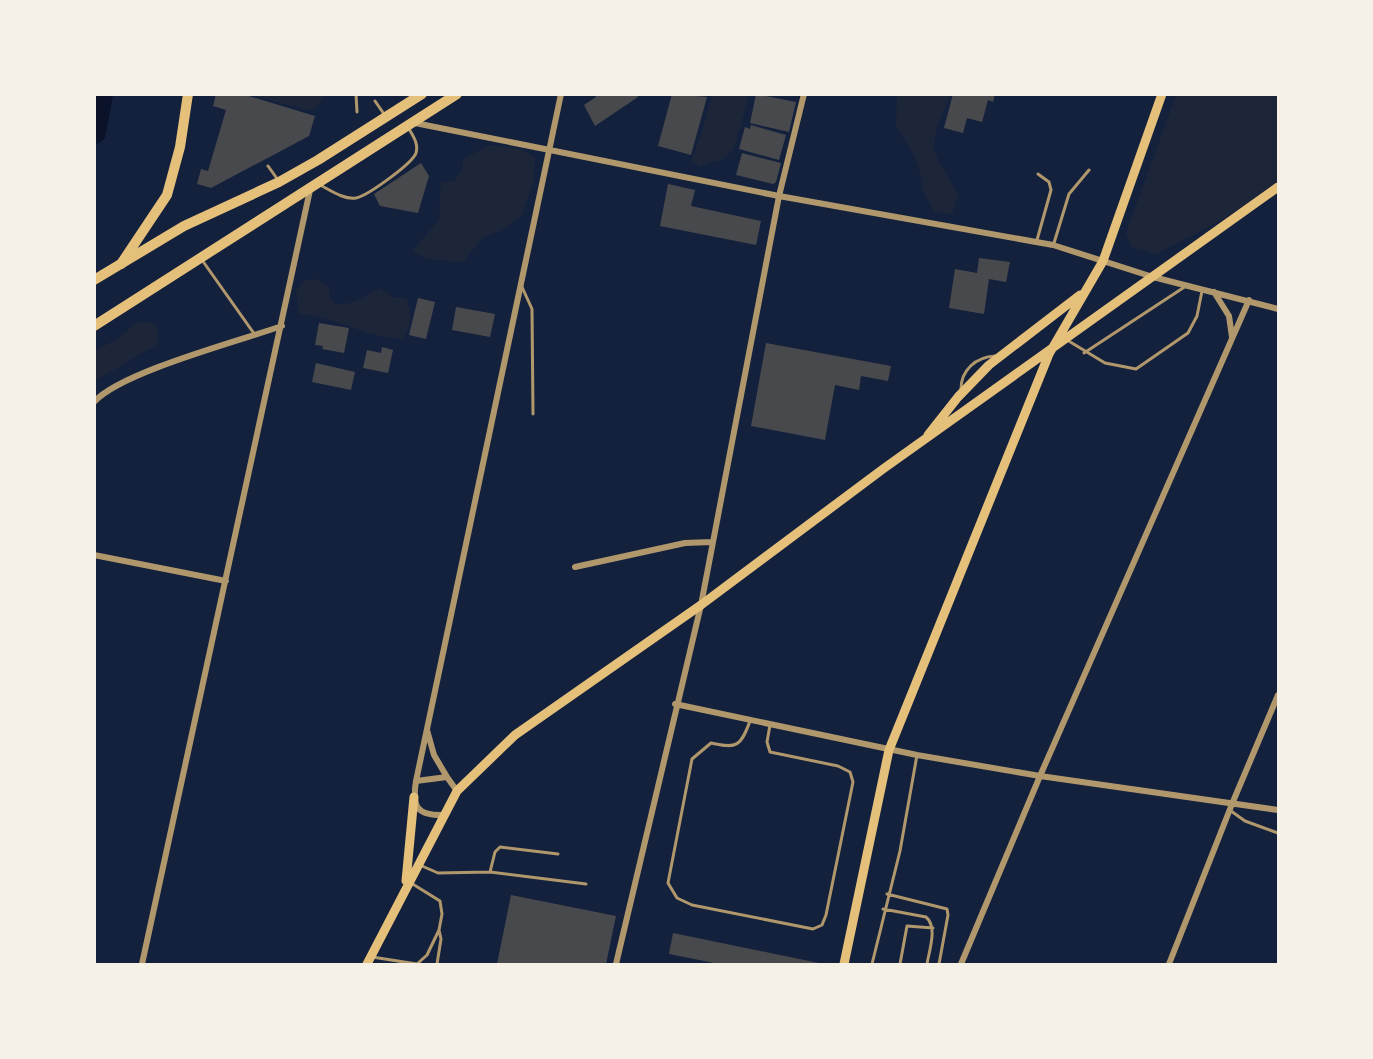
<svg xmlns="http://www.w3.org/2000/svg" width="1373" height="1059" font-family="'Source Sans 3',sans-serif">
	<rect width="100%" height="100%" fill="#14213d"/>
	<path fill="#1d2539" d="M251,95l73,-1v1l-9,14 -9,1z
		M712,95h37l-15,54 -14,12h-7l-13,6 -9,-7 10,-25z
		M897,95h54l-14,32 -4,23 25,45 -6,19 -18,-2 -11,-22 -4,-22 -9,-20 -14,-21z
		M1176,95h102v86l-52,37 -70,36 -24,-7 -6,-14z
		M488,145l34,4 13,8 -1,24 -12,34 -21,16 -18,6 -20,25 -36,-3 -15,-8 27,-31 2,-38 13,-1 9,-12v-9z
		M316,279l13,8 1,11 6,6c21,1 26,-8 45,-16l12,9 14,2c4,13 5,31 -6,41 -8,-4 -15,-2 -23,-4 -30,-9 -46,-18 -79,-22l-3,-23 8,-10z
		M140,321l12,2 7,7 -3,15 -61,36v-30l20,-11z"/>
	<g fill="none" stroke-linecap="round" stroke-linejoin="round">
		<path stroke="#0b132b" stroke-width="24" d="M94,132l7,-38"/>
	</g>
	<path fill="#48494c" d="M216,94h26l73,22 -6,20 -98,52 -14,-4 4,-15 7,2 18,-61 -13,-4z
		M595,94h42l1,3 -43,29 -11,-21 12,-8z
		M672,94l35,3 -16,58 -33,-9z
		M756,94l40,8 -7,30 -39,-9z
		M953,94h42l-2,8 -5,-2 -6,22 -15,-4 -4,15 -19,-5z
		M751,125l35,10 -7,25 -40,-11 6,-22 5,2z
		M742,153l39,10 -5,19 -3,2 -37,-9z
		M421,163l8,13 -11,37 -38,-7 -6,-12z
		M668,184l27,6 -4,16 70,15 -5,24 -96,-19z
		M979,258l31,4 -4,20 -17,-3 -5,35 -35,-6 6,-39 22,4z
		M418,298l17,4 -9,37 -17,-4z
		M456,307l39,7 -5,23 -38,-7z
		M319,323l30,5 -5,25 -22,-4 1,-3 -8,-1z
		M766,343l125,23 -3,15 -27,-5 -2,14 -24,-5 -10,55 -74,-14z
		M382,347l11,3 -5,23 -25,-5 4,-18 14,3z
		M316,363l39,9 -4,18 -39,-8z
		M511,895l105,21 -10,48h-109z
		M673,933l146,30v1h-100l-50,-10z"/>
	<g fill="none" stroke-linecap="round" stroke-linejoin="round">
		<path stroke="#b1986c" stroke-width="3" d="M356,94l1,18
			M375,101l9,13
			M268,166l10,14
			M320,185c10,5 24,15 36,13 11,-2 56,-34 60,-45 3,-10 -4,-18 -8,-26
			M1037,240l14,-50 -2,-8 -11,-8
			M1054,243l15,-49 20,-24
			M202,260l53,75
			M522,287l10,22 1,105
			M1067,340l38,23 31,6 52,-36 9,-17 5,-25
			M1084,353l102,-67
			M961,389c0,-19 15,-32 34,-33
			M750,721c-9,25 -13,28 -39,22l-19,16 -24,124 9,15 15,7 121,24 9,-4 4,-10 27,-133 -3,-10 -12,-6 -68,-14 -3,-10 3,-17
			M1231,811l14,10 33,12
			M422,866l16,7 52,-1 96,12
			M490,872l5,-20 5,-5 58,7
			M411,883l29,18 2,13 -3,16
			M887,894l60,15 1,6 -9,49
			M883,909l43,8c12,10 3,34 1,47
			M372,957l45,7 10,-9 12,-25 2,9 -4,25
			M872,964l28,-113 17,-96
			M900,964l7,-38 26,2"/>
		<path stroke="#b1986c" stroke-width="6" d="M415,123l364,73 274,49 100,32 125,32
			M1214,292l15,24 3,21
			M94,402c27,-30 145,-61 188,-76
			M94,555l132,26
			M575,567l110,-24 27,-1
			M675,704l242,51 123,21 238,34
			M427,730l7,25 13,22
			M416,781l31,-4 10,14
			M444,815c-28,1 -32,-9 -28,-34l145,-687
			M142,964l168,-774
			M616,964l85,-359 78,-409 25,-102
			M961,964l79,-188 209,-476
			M1169,964l63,-160 46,-109"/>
		<path stroke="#e5c07b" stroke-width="9" d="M928,435l30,-38 31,-32 91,-70
			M406,881l8,-84
			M367,964l90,-173 58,-56 186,-130 182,-136 395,-282
			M844,964l45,-214 160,-396 54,-93 59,-167"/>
		<path stroke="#e5c07b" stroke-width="10" d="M121,264l46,-69 13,-48 8,-53"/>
		<path stroke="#e5c07b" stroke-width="10" d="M94,280l90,-54 95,-44 39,-22 104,-66
			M94,326l363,-232"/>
	</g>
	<rect width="1373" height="1059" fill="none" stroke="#f6f1e7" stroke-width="192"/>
</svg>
